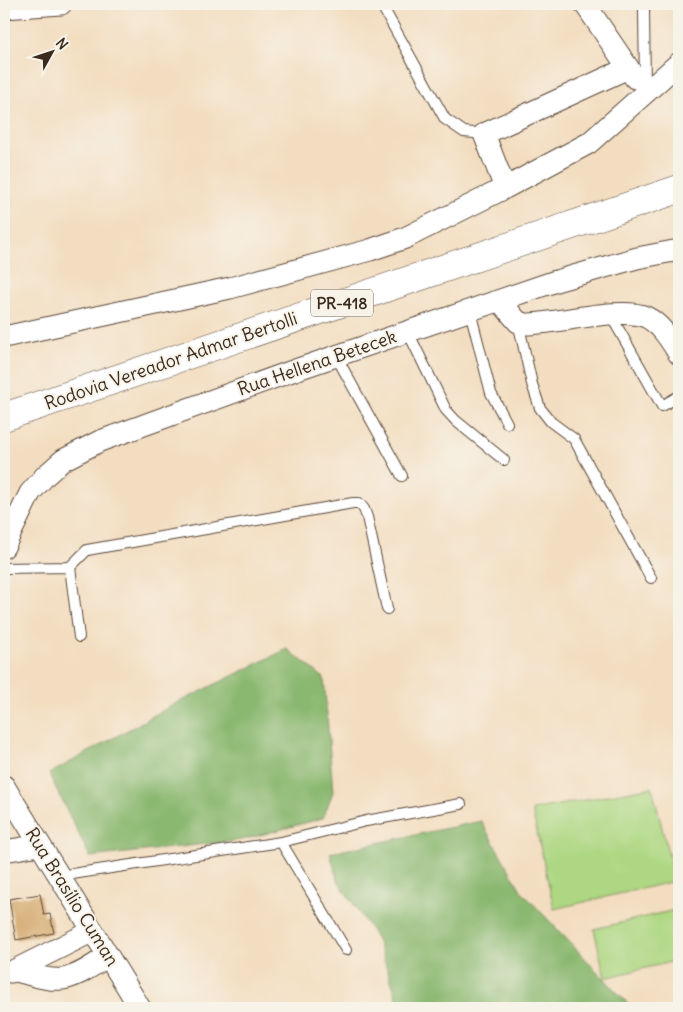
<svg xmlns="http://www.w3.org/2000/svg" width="683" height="1012" font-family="Delius,sans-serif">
	<rect width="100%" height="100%" fill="#f7f3e8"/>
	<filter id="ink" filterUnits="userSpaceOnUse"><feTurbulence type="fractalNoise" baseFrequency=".02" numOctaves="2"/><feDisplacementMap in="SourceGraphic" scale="10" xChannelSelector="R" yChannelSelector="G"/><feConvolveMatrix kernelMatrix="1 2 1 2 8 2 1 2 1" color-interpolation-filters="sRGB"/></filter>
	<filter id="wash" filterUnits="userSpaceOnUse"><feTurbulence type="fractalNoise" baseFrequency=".0096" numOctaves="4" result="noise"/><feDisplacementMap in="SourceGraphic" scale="20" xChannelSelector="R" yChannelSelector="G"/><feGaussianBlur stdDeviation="1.12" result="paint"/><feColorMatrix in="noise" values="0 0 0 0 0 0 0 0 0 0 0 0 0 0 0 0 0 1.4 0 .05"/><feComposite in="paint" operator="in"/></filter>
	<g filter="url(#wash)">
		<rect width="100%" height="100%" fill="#f3ddc0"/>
		<path fill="#add782" stroke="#748050" d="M652,787l23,94 -121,28 -22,-99z
			M679,909v51l-74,18 -11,-49z"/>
		<path fill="#8ab870" stroke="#627147" d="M287,649l37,29 9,114 -10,26 -81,22 -152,17 -41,-83 120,-67z
			M481,821l41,71 110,116h-245l10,-10 -20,-59 -39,-58 -8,-28z"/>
		<g id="blocks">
			<path fill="#d2a466" d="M40,894l4,21 6,-1 4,19 -38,7 -7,-41z"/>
		</g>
	</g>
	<g filter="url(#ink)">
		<use href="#blocks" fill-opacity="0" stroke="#574536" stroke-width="1"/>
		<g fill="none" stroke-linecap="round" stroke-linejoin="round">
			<g stroke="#574536" stroke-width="12">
				<path id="service" d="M381,4l64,115 19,13 20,2
					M645,89l-1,-79 2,-6
					M470,311l21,82 16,30
					M610,314l52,92 17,-10
					M518,322l14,62 8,24 11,14 23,17 77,139
					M408,332l38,78 10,11 48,39
					M336,356l66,120
					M70,567l9,70
					M4,568l66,-1 17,-17 266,-47h6l5,6 3,8 20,92
					M281,842l65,108
					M59,876l222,-34 85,-21 95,-17"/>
			</g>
			<g stroke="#574536" stroke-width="23">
				<path id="minor" d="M585,4l50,74
					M4,8l57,-4
					M505,188l-21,-54 144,-66
					M500,301l18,21 8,2c29,0 96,-18 120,-7 15,7 24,23 33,37
					M4,337l226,-49 140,-38 35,-12 100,-50 84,-45 90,-80
					M4,547l26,-54 15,-17 18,-16 37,-19 195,-71 261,-89 81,-23 42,-8
					M4,786l136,222
					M4,851l36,-6
					M15,971c15,3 33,10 47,8 16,-2 33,-15 46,-23
					M11,972l82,-41"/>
			</g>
			<g stroke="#574536" stroke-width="29">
				<path id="trunk" d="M4,417l675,-228"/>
			</g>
			<use href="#service" stroke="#fff" stroke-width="10"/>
			<use href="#minor" stroke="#fff" stroke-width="21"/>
			<use href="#trunk" stroke="#fff" stroke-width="28"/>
		</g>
	</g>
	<g text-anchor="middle" stroke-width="4" stroke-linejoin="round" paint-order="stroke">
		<rect fill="#f7f3e8" stroke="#73665b" stroke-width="1" x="311" y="289.5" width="62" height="27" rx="4"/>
		<g font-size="16" font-weight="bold" fill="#3b2a1e">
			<text x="342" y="309">PR-418</text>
		</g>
		<g font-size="18" fill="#3b2a1e" stroke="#f7f3e8">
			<text transform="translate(171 361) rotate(-19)" y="6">Rodovia Vereador Admar Bertolli</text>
			<text transform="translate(317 363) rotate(-19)" y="6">Rua Hellena Betecek</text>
			<text transform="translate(72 897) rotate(58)" y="6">Rua Brasílio Cuman</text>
		</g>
	</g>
	<rect width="683" height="1012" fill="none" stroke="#f7f3e8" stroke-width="20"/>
	<g transform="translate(52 52) rotate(50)" stroke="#f7f3e8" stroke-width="4" paint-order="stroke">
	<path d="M0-4L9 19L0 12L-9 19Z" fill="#3b2a1e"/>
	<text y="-8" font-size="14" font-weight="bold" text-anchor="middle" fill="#3b2a1e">N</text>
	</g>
</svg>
